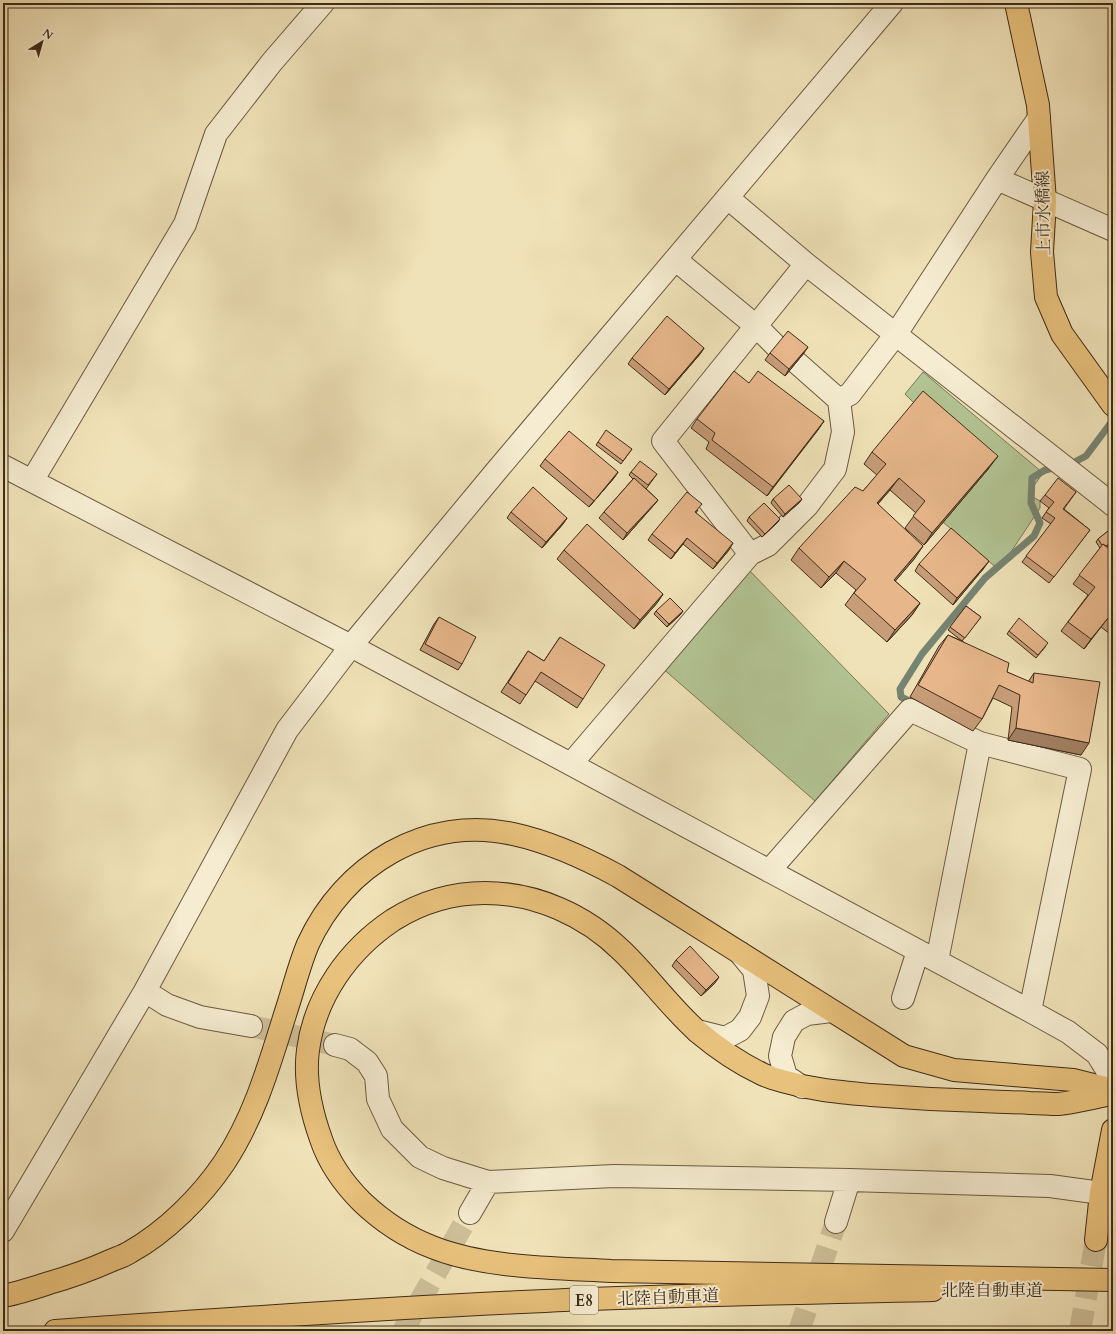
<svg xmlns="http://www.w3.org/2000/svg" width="1116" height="1334" font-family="Cardo,'Noto Serif JP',serif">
	<rect width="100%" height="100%" fill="#f0e2b8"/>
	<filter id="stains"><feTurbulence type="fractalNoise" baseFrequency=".005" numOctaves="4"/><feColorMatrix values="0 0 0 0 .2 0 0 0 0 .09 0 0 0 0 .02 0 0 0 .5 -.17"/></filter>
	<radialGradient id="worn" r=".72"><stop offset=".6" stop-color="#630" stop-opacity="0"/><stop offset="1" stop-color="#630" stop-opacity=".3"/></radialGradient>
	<path fill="#b3c494" stroke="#797856" d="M923,372l120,101 -15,21 12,7v7l-41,62 -56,-48 -29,-119 -9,-9z
		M746,567l143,147 -74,87 -154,-134z"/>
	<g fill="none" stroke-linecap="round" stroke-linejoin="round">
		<path stroke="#768472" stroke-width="7" d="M1069,465l17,-9 27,-36
			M915,704l-14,-7 -1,-8 22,-35 63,-76 49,-42 6,-13 -9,-20 1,-25 13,-8 12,-3"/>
		<path stroke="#cdbe98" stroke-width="22" stroke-dasharray="22 11" stroke-linecap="butt" d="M251,1026l84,19
			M403,1331l67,-118
			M799,1331l37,-109"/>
		<path stroke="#cdbe98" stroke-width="22" stroke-dasharray="22 11" stroke-linecap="butt" d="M1080,1331l16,-91"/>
		<g stroke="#6b5a41" stroke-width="24">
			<path id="minor" d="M997,179l42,-61
				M728,198l78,66 307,241
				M676,260l80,66 20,20
				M796,362l43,38 11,-6 46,-60 101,-155 116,51
				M3,466l348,180 679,365 38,21 29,22 16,26
				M32,481l153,-257 31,-90 56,-72 51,-59
				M750,554l18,-9 39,-39 28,-37 8,-37 -4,-32
				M571,764l179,-210 -87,-113 143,-177
				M769,871l141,-161 70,33 100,26 -50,242
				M937,961l43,-218
				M145,991l22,14 33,12 51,9
				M903,998l15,-47
				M697,1031l28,7 15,-8 10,-13 8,-21 -4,-26 -14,-17
				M335,1045l15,4 17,13 9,14 2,23 14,30 28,28 23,11 45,14 126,-6 235,4 201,6 51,7
				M802,1087l-16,-11 -6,-20 4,-19 10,-16 13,-7 24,-3
				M470,1213l18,-31
				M836,1222l13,-42
				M3,1231l142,-240 142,-261 64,-84 147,-177 394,-466"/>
		</g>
		<g stroke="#3f2c19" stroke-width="24">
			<path id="major" d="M1016,3l22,102 7,96 -3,51 4,45 16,37 51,71
				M1096,1240l5,-47 12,-63"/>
		</g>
		<g stroke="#3f2c19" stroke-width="24">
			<path id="highway" d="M1113,1094c-18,3 -37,8 -55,10 -9,0 -18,-1 -28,-1 -16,-1 -32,-1 -48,-2 -37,-1 -74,-3 -111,-6 -33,-3 -58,-5 -89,-14 -7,-2 -14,-4 -20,-7 -23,-11 -45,-26 -64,-42 -27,-24 -50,-56 -76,-81 -37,-36 -86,-58 -137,-58 -33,0 -65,10 -92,27 -45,30 -78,77 -85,130 -4,30 3,61 13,89 8,24 23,45 41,63 20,19 44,35 70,45 52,21 122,21 179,24l502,9
				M3,1296c16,-3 31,-8 46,-13 21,-6 41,-13 61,-22 7,-3 14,-5 20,-9 36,-20 71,-55 94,-89 33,-50 47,-105 65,-161 6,-19 11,-39 19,-58 36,-79 118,-129 205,-110 37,8 72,24 105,42l286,180 50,14 119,10 40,10
				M55,1331c156,-11 311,-22 467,-29 137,-7 274,-9 411,-12"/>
		</g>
		<use href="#minor" stroke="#f5ecd1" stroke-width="22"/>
		<use href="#major" stroke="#e8c17c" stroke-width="22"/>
		<use href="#highway" stroke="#e8c17c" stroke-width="22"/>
	</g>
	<path fill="#c79d78" stroke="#3f2c19" d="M704,348l-4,6 -35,41 -37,-31 4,-6z
		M770,353h34l-19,23 -20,-16z
		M749,383l75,38 -57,75 -61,-47 3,-7 -18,-14 6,-9z
		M598,442l34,7 -11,15 -25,-19z
		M872,452l117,16 -65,77 -19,-17 11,-15 -26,-23 -12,14 37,54 -20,23 25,22 -8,12 -25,27 -42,-37 11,-15 -20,-17 -15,15 -30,-28 8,-12 64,-57 14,-16 -13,-11z
		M545,459l73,13 -4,6 -25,29 -49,-41z
		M631,472l26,2 -11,15 -4,-4 16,15 -5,6 -30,34 -24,-22 5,-6 29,-33 -4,-4z
		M1076,492l-12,17 26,21 -41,53 -27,-21 29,-38 -9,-6 7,-10 -9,-7 5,-6z
		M773,499l27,3 -17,15 -12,-14z
		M698,510l-2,3 33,37 -16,19 -30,-25 -12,15 -23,-19 4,-6z
		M511,512l56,6 -4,6 -21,24 -35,-30z
		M749,517l29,5 -16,15 -15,-16z
		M1113,527v15l-7,5 7,5v78l-3,4 -9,-7 -17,22 -23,-18 27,-36 -15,-11 27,-36 -4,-6 2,-3z
		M564,550l99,44 -6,9 -23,26 -77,-70z
		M919,564l65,4 -31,37 -38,-34z
		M966,606l15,11 -19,24 45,31 21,10 6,-9 47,82 -73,-15 4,-33 -19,-9 -11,21 -9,12 -63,-34 29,-51 9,-11 14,6 -14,-11z
		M656,611l25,3 -14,13 -13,-13z
		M439,617l23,47 -4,6 -38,-20 14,-26z
		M1009,631l37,15 -10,12 -29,-24z
		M560,637l23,62 -6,9 -42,-27 -15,23 -19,-12 27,-41 16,10z
		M676,960l39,23 -14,13 -29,-30z"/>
	<path fill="#a27f61" stroke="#3f2c19" d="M808,347l-4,6 -19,23 4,-7z
		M704,348l-4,6 -35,41 4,-6z
		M824,421l-6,9 -51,66 6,-9z
		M998,456l-9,12 -65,77 8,-12z
		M618,472l-4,6 -25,29 5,-6z
		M899,478l-9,12 -22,25 9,-12z
		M802,499l-2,3 -17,15 2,-3z
		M658,500l-5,6 -30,34 4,-7z
		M567,518l-4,6 -21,24 4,-6z
		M780,519l-2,3 -16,15z
		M687,538l-4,6 -12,15 4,-6z
		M1113,541v1l-11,9 2,-4z
		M733,543l-4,7 -16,19 4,-6z
		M923,546l-8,12 -29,34 8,-12z
		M844,561l-8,12 -15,15 8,-11z
		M989,561l-5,7 -31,37 4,-7z
		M663,594l-6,9 -23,26 6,-9z
		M920,603l-8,12 -25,27 8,-12z
		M683,611l-2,3 -14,13 2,-3z
		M1108,618l-7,9 -17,22 7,-10z
		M1016,728l73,15 -8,12 -73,-15z
		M719,977l-4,6 -14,13 5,-6z"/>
	<path fill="#e7b68b" stroke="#3f2c19" d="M667,316l37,32 -35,41 -37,-31z
		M788,331l20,16 -19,22 -19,-16z
		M734,371l15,12 9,-12 66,50 -51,66 -61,-47 3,-7 -18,-14z
		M923,391l75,65 -66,77 -19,-17 12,-15 -26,-23 -22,25 46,43 -29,34 26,23 -25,27 -41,-37 12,-14 -22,-18 -15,16 -30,-29 56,-61 8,4 23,-27 -14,-12z
		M606,430l26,19 -9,12 -25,-19z
		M569,431l49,41 -24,29 -49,-42z
		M640,461l17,13 -9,11 -17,-13z
		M634,478l24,22 -31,33 -23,-21z
		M1058,478l18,14 -13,17 27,21 -36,47 -28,-21 29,-38 -9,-6 8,-10 -9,-7z
		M789,485l13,14 -17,15 -12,-15z
		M533,487l34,31 -21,24 -35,-30z
		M687,492l15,12 -7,8 38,31 -16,20 -30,-25 -12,15 -23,-19z
		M764,503l16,16 -15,15 -16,-17z
		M587,524l76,70 -23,26 -76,-70z
		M1113,527v14l-7,5 -3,-2 -1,1 -4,-6z
		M951,528l38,33 -32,37 -38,-34z
		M1103,544l10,8v70l-5,-4 -17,21 -23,-17 27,-35 -16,-12z
		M670,598l13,13 -14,13 -13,-13z
		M966,606l15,11 -16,21 -15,-11z
		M439,617l37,20 -14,27 -37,-20z
		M1019,618l29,25 -10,12 -29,-24z
		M948,635l61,28 -2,9 26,11 1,-10 66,9 -11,61 -73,-15 4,-33 -21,-10 -17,34 -64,-34z
		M560,637l45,28 -22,34 -42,-27 -15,23 -18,-12 20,-32 16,10z
		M690,946l29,31 -13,13 -30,-30z"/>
	<g text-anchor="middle" stroke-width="4" stroke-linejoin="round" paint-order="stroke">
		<rect fill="#f5ecd1" stroke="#766650" stroke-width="1" x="570" y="1286" width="28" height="28" rx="3"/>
		<g font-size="16" font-weight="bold" fill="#3f2c19">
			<text x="584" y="1306">E8</text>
		</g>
		<g font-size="17" fill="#3f2c19" stroke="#f5ecd1">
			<text transform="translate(1043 213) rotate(-91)" y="6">上市水橋線</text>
			<text x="992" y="1296">北陸自動車道</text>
			<text transform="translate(668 1297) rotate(-2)" y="6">北陸自動車道</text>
		</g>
	</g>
	<rect width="1116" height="1334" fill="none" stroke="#f0e2b8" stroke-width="16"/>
	<rect x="4" y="4" width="1108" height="1326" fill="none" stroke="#3f2c19" stroke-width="2"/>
	<rect x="8" y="8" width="1100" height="1318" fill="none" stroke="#3f2c19"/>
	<g transform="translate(42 42) rotate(37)" stroke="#f5ecd1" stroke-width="3" paint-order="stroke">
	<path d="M0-3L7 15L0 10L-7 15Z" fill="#3f2c19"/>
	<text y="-6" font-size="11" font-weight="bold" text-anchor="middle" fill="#3f2c19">N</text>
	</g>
	<rect width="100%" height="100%" filter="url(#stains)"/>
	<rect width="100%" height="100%" fill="url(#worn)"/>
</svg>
